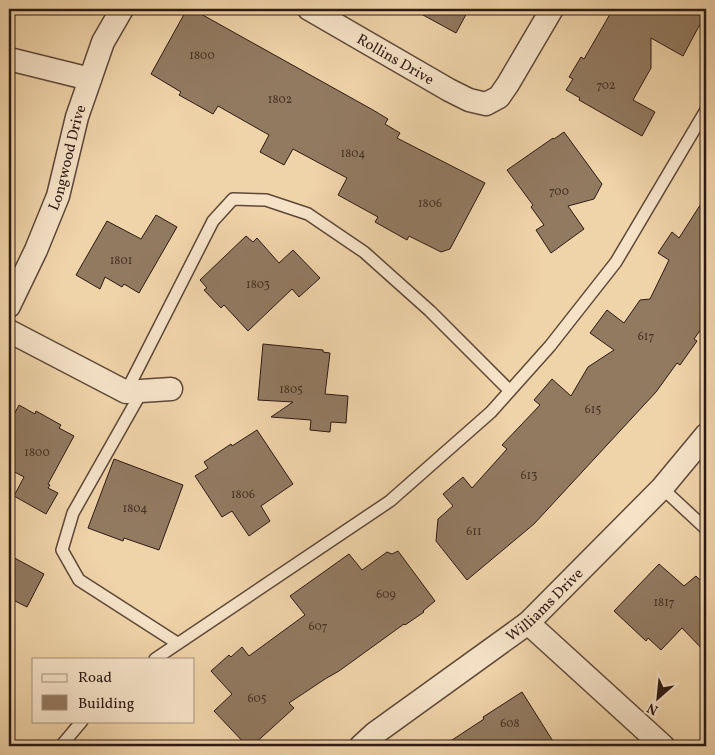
<svg xmlns="http://www.w3.org/2000/svg" width="715" height="755" font-family="Vollkorn,serif">
	<rect width="100%" height="100%" fill="#efd3a9"/>
	<filter id="stains"><feTurbulence type="fractalNoise" baseFrequency=".004" numOctaves="4"/><feColorMatrix values="0 0 0 0 .2 0 0 0 0 .09 0 0 0 0 .02 0 0 0 .5 -.17"/></filter>
	<radialGradient id="worn" r=".72"><stop offset=".6" stop-color="#630" stop-opacity="0"/><stop offset="1" stop-color="#630" stop-opacity=".3"/></radialGradient>
	<path fill="#927a61" stroke="#2d1a13" d="M187,9h5l181,101 15,9 -3,5 15,9 -3,5 88,45 -35,66 -9,3 -32,-16 -2,4 -32,-18 3,-5 -40,-22 9,-17 -54,-29 -9,16 -24,-13 9,-17 -51,-29 -5,8 -34,-19 2,-3 -30,-18z
		M412,9h57l-13,24z
		M613,9h93v4l-23,43 -32,-18v30l-18,32 22,12 -13,24 -63,-36 1,-2 -14,-8 7,-11 -4,-2 12,-20 3,2z
		M564,132l38,52 -8,15 -26,7 16,23 -33,24 -15,-23 8,-5 -13,-18 2,-2 -26,-35 46,-32 1,1z
		M706,196v126l-12,17 3,2 -17,24 -3,-2 -21,29 -122,132 -67,56 -31,-39 2,-22 15,-13 -10,-12 20,-17 9,11 35,-39 -5,-4 38,-40 -6,-5 18,-21 19,17 17,-29 26,-17 -24,-17 17,-23 17,13 16,-23 10,-1 19,-39 -11,-7 14,-21 7,6z
		M156,215l21,12 -38,66 -15,-9 -2,3 -17,-10 -5,12 -24,-14 31,-54 34,18z
		M246,236l7,6 4,-4 22,25 14,-13 27,28 -21,19 -7,-8 -44,42 -24,-26 -3,3 -17,-18 3,-2 -7,-8z
		M263,344l60,6v2l7,1 -5,41 23,2 -2,27 -15,-1 -1,10 -20,-2 1,-10 -40,-3 22,-15 -35,-2z
		M19,405l16,9 1,-3 25,14 -2,3 15,8 -26,48 2,1 -2,3 10,5 -12,21 -32,-18 10,-19 -15,-8v-45z
		M257,430l36,54 -32,22 9,15 -21,15 -17,-25 -10,6 -27,-41 13,-8 -4,-6 27,-18 1,2z
		M114,459l69,26 -24,65 -35,-12 -1,3 -35,-13z
		M398,551l37,50 -12,10 1,1 -19,13 -1,-1 -65,47 -14,8 -36,24 5,5 -42,38h-5l-33,-35 18,-17 -21,-23 18,-16 2,2 11,-10 7,9 56,-41 -15,-19 59,-42 13,16 25,-18 5,2z
		M9,555l35,19 -17,33 -18,-9z
		M659,564l25,22 12,-10 10,10v67l-24,-25 -21,22 -13,-12 -2,3 -32,-30z
		M522,692l34,54h-113l41,-27 -1,-2z"/>
	<g fill="none" stroke-linecap="round" stroke-linejoin="round">
		<g stroke="#5e4838" stroke-width="14">
			<path id="service" d="M142,391l-69,122 -11,37 17,30 98,63
				M126,392l87,-171 20,-22 33,1 42,14 56,38 66,59 80,80
				M662,488l44,41
				M155,659l235,-158 101,-89 59,-66 66,-84 90,-152
				M61,746l21,-25"/>
		</g>
		<g stroke="#5e4838" stroke-width="25">
			<g id="minor">
				<path id="s1" d="M309,9l140,81 20,10 17,4 13,-7 9,-13 44,-75"/>
				<path d="M9,59l81,20"/>
				<path id="s2" d="M9,306l27,-56 22,-54 19,-79 26,-75 19,-33"/>
				<path d="M9,331l117,61 45,-3"/>
				<path d="M528,623l135,123"/>
				<path id="s3" d="M361,746l13,-12 154,-111 134,-135 44,-53"/>
			</g>
		</g>
		<use href="#service" stroke="#f5e2c7" stroke-width="11"/>
		<use href="#minor" stroke="#f5e2c7" stroke-width="22"/>
	</g>
	<g text-anchor="middle" stroke-width="4.5" stroke-linejoin="round" paint-order="stroke">
		<g font-size="12" fill="#463226">
			<text x="202" y="59">1800</text>
			<text x="606" y="89">702</text>
			<text x="280" y="103">1802</text>
			<text x="353" y="157">1804</text>
			<text x="559" y="195">700</text>
			<text x="430" y="207">1806</text>
			<text x="121" y="264">1801</text>
			<text x="258" y="288">1803</text>
			<text x="646" y="340">617</text>
			<text x="291" y="393">1805</text>
			<text x="593" y="413">615</text>
			<text x="37" y="456">1800</text>
			<text x="529" y="479">613</text>
			<text x="243" y="498">1806</text>
			<text x="135" y="512">1804</text>
			<text x="474" y="535">611</text>
			<text x="386" y="598">609</text>
			<text x="664" y="606">1817</text>
			<text x="318" y="630">607</text>
			<text x="257" y="702">605</text>
			<text x="510" y="727">608</text>
		</g>
		<g font-size="15" fill="#2d1a13" stroke="#f5e2c7">
			<text dy="5" stroke="none"><textPath href="#s1" startOffset="100">Rollins Drive</textPath></text>
			<text dy="5" stroke="none"><textPath href="#s2" startOffset="160">Longwood Drive</textPath></text>
			<text dy="5" stroke="none"><textPath href="#s3" startOffset="232">Williams Drive</textPath></text>
		</g>
	</g>
	<rect width="715" height="755" fill="none" stroke="#efd3a9" stroke-width="30"/>
	<rect x="10" y="10" width="695" height="735" fill="none" stroke="#2d1a13" stroke-width="2.5"/>
	<rect x="15" y="15" width="685" height="725" fill="none" stroke="#2d1a13"/>
	<rect x="32" y="658" width="162" height="65" fill="#f5e2c7" stroke="#a5927f"/>
	<rect x="42" y="674" width="25" height="8" fill="#f5e2c7" stroke="#a5927f"/>
	<text x="78" y="682" font-size="15" fill="#2d1a13">Road</text>
	<rect x="42" y="695" width="25" height="15" fill="#927a61" stroke="#a5927f"/>
	<text x="78" y="708" font-size="15" fill="#2d1a13">Building</text>
	<g transform="translate(658 698) rotate(207)" stroke="#f5e2c7" stroke-width="4" paint-order="stroke">
	<path d="M0-4L9 19L0 12L-9 19Z" fill="#2d1a13"/>
	<text y="-8" font-size="14" font-weight="bold" text-anchor="middle" fill="#2d1a13">N</text>
	</g>
	<rect width="100%" height="100%" filter="url(#stains)"/>
	<rect width="100%" height="100%" fill="url(#worn)"/>
</svg>
